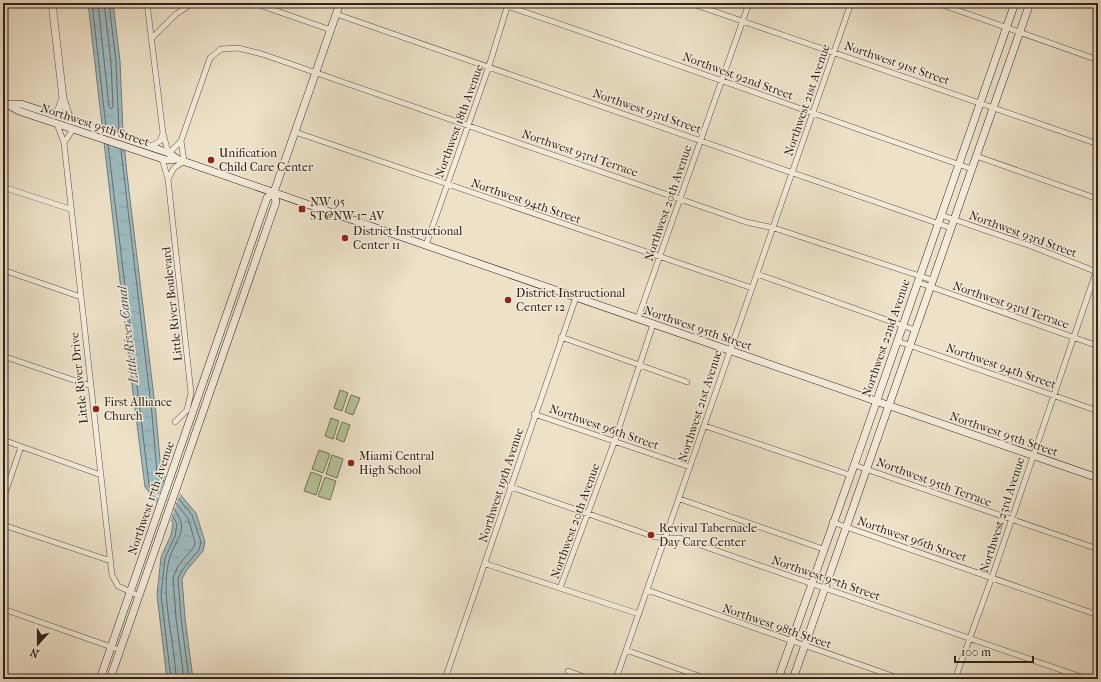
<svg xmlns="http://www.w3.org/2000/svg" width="1101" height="682" font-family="'IM FELL French Canon',serif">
	<defs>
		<pattern id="water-ripples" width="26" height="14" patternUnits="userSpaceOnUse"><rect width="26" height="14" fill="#9ebbc0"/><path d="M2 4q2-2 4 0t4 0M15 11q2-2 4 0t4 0" fill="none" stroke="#89a0a4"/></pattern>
	</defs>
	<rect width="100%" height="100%" fill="#ede1c7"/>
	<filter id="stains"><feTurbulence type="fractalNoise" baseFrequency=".005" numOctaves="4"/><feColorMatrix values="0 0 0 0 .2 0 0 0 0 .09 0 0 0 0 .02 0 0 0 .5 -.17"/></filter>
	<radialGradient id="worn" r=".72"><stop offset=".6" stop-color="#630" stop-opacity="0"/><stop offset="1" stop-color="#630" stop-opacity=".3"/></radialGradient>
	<path fill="#b5c398" stroke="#73725a" d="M340,390l8,3 -6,18 -8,-3z
		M351,395l9,3 -7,17 -8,-3z
		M331,418l8,3 -6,18 -8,-3z
		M342,422l8,3 -6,17 -8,-3z
		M319,450l11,4 -7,19 -11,-4z
		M332,455l11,4 -6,19 -11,-4z
		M311,472l11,4 -6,19 -12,-4z
		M325,477l11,4 -6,19 -12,-4z"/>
	<path fill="url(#water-ripples)" stroke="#727e7e" d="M88,3h25l7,58 3,71 4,42 29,240 5,58 35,41 9,29 -2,9 -17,20 -4,8 3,39 8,61h-26l-10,-84 4,-38 10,-22 2,-12 -28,-36 -13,-102z"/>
	<path fill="#ede1c7" d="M166,475l15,17 -11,30 -14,-18z"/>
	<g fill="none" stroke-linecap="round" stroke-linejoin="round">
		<path stroke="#686e6e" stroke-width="1" d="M92,3l14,124
			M98,3l11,104 2,2 2,-2 -2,-45 -7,-59
			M109,3l7,59 3,70
			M108,145l41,340 9,12
			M121,150l31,264 5,59 7,9
			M178,498l14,17 9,27 -2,8 -16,19 -5,9 3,40 8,61
			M176,503l12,15 7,24 -1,5 -16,19 -5,12 3,40 8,61
			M174,509c17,22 1,29 -5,51 -9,37 6,81 7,119
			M171,679l-10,-84 4,-37 10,-22 2,-12 -5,-9"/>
		<g stroke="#605246" stroke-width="6">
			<path id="minor" d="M147,3l16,130 5,19
				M254,3l77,27
				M498,3c158,53 315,111 474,166
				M690,3l408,141
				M937,3l161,57
				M336,14l615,214
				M151,39l25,-25 17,-11
				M57,124l7,19 48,432 6,11 21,10
				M295,132l457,156
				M64,143l9,-14
				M150,147l10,-6 3,-8
				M169,153l12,-12
				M976,156l122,43
				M162,159l6,20 23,214 -4,17 -12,12
				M168,179l6,-11 10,-7 -3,-20 29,-83 11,-9 17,-1 24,6 484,168 28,6 158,52
				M3,187l67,22
				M941,215l90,31 66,26
				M426,245l63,-179 19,-62
				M3,270l78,27
				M757,274l158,56
				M917,282l181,64
				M638,318l111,-315
				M561,337l126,45
				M897,341l201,70
				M3,356l88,30
				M534,414l156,53
				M705,426l145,49
				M3,440l98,35
				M854,465l244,84
				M511,487l144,50 25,1 407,141
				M3,499l18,-52
				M680,499l143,50
				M832,522l266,93
				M3,525l108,36
				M486,564l153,50
				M560,588l55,-148 38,-116
				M647,590l254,89
				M3,609l117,41
				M626,650l81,29
				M568,671l22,8
				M445,679l131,-382
				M616,679l235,-676
				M955,679l37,-102 106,-311"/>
		</g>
		<g stroke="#605246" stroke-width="8">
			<path id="tertiary" d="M52,3l11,95 7,22
				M54,115l5,-6 4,-11"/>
		</g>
		<g stroke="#31221b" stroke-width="8">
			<path id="secondary" d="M3,102l16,9 147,49 11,-1
				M9,104h12l148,49 8,6 921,319
				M100,679l167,-481 7,-6
				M110,679l166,-477 -2,-10 66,-189
				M778,679l84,-236 153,-440
				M793,679l237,-676"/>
		</g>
		<use href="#minor" stroke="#f3ecdb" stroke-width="5"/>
		<use href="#tertiary" stroke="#f3ecdb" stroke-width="7"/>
		<use href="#secondary" stroke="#f3ecdb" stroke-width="7"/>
	</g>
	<g fill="#8f2418" stroke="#f3ecdb" stroke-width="1.5">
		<circle cx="211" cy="160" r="4"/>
		<rect x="298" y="205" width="8" height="8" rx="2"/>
		<circle cx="345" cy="238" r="4"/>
		<circle cx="508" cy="300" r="4"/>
		<circle cx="96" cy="409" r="4"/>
		<circle cx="351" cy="463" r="4"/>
		<circle cx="651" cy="535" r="4"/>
	</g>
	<g text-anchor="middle" stroke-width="3" stroke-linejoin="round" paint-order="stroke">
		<g font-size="12" fill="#31221b" stroke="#f3ecdb">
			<text transform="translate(897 63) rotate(19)" y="4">Northwest 91st Street</text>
			<text transform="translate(738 76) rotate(20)" y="4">Northwest 92nd Street</text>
			<text transform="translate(807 100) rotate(-71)" y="4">Northwest 21st Avenue</text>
			<text transform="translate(647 111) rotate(19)" y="4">Northwest 93rd Street</text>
			<text transform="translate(459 121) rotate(-70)" y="4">Northwest 18th Avenue</text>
			<text transform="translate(95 125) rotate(18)" y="4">Northwest 95th Street</text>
			<text transform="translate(580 153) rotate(19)" y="4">Northwest 93rd Terrace</text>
			<text transform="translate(526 201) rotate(19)" y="4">Northwest 94th Street</text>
			<text transform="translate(668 203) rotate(-71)" y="4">Northwest 20th Avenue</text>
			<text transform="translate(1023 234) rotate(20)" y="4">Northwest 93rd Street</text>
			<text transform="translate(172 304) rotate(-96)" y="4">Little River Boulevard</text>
			<text transform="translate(1011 305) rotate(19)" y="4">Northwest 93rd Terrace</text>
			<text transform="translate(698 328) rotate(19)" y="4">Northwest 95th Street</text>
			<text transform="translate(886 338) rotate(-71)" y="4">Northwest 22nd Avenue</text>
			<text transform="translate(1001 366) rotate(19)" y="4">Northwest 94th Street</text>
			<text transform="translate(79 378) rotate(-96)" y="4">Little River Drive</text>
			<text transform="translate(700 406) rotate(-72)" y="4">Northwest 21st Avenue</text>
			<text transform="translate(604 427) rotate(19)" y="4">Northwest 96th Street</text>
			<text transform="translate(1004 434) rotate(19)" y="4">Northwest 95th Street</text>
			<text transform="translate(934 482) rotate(20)" y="4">Northwest 95th Terrace</text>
			<text transform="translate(501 485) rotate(-72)" y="4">Northwest 19th Avenue</text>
			<text transform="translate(151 498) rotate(-71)" y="4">Northwest 17th Avenue</text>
			<text transform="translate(1002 515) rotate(-72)" y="4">Northwest 23rd Avenue</text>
			<text transform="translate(575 521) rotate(-70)" y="4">Northwest 20th Avenue</text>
			<text transform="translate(912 539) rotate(19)" y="4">Northwest 96th Street</text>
			<text transform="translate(826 578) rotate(19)" y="4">Northwest 97th Street</text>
			<text transform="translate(777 626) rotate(19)" y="4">Northwest 98th Street</text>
		</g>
		<g font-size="12" fill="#31221b" stroke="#f3ecdb" text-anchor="start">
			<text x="219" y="157">Unification<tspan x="219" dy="14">Child Care Center</tspan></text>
			<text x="310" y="206">NW 95<tspan x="310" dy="14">ST@NW 17 AV</tspan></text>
			<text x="353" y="235">District Instructional<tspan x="353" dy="14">Center 11</tspan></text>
			<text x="516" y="297">District Instructional<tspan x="516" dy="14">Center 12</tspan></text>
			<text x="104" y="406">First Alliance<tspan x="104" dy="14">Church</tspan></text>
			<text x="359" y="460">Miami Central<tspan x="359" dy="14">High School</tspan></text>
			<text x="659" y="532">Revival Tabernacle<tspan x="659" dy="14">Day Care Center</tspan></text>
		</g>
		<g font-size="13" font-style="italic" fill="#52504d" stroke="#f3ecdb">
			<text transform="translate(127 335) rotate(-97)" y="5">Little River Canal</text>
		</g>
	</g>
	<rect width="1101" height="682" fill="none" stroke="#ede1c7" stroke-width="16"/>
	<rect x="4" y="4" width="1093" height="674" fill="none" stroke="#31221b" stroke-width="2"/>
	<rect x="8" y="8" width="1085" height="666" fill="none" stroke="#31221b"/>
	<g transform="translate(38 644) rotate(201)" stroke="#f3ecdb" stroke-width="3" paint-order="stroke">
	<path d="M0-3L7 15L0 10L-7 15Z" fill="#31221b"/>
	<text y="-6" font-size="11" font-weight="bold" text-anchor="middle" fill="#31221b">N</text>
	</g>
	<path d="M955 656v6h78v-6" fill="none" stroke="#31221b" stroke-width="2"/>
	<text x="961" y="656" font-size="12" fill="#31221b" stroke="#f3ecdb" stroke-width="3" paint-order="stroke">100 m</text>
	<rect width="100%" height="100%" filter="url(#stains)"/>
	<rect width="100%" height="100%" fill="url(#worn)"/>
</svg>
